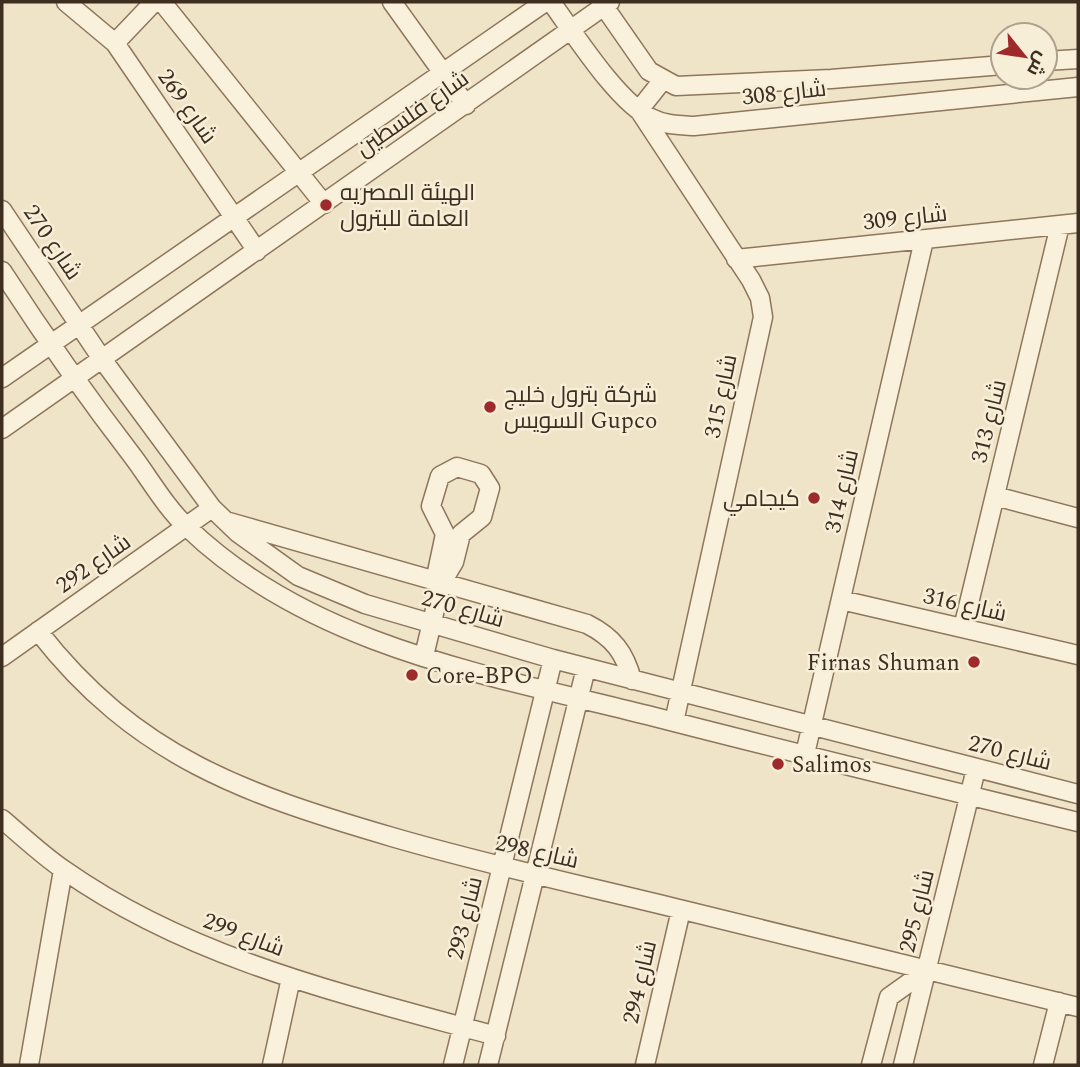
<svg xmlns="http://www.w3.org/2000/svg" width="1080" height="1067" font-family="Spectral,Cairo,serif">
	<rect width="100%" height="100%" fill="#f0e4c8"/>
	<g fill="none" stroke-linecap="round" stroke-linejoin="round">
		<g stroke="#8d765c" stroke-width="21">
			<path id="minor" d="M66,2l49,41 142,208
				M162,2l162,202
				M392,2l74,103
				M551,2c23,31 66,100 100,116 13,7 28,7 43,8l384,-39
				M601,2l48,69 27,15 155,-7 172,-14
				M115,43l39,-41
				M1045,61l33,-2
				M662,81l-23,29 112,170 9,18 3,19 -89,405
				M2,210l100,149 110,149 26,25 60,43 67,28 188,55 525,135
				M736,259l342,-36
				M2,271c42,65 85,126 132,187 17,23 33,51 54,70 123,118 300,147 459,187 143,37 287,72 431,107
				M2,378l543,-376
				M2,429l608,-427
				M457,467l24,7 9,14 -8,29 -21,17 -7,28 -13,22 -4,-12 8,-38 -14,-28 9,-30z
				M995,496l83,22
				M229,522l358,102c26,13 38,29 45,56
				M841,600l237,55
				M963,628l97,-403
				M38,631c98,126 207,163 354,206 96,28 193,49 291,73 132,32 263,65 395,97
				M424,656l17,-72
				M2,657l210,-149
				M805,754l119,-514
				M2,819c20,17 40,36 62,51 128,90 283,125 432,166
				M29,1065l34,-195
				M272,1065l19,-87
				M453,1065l100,-406
				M488,1065l98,-397
				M645,1065l36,-155
				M871,1065l18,-68 38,-27
				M903,1065l73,-296
				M1043,1065l16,-63"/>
		</g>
		<use href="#minor" stroke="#faf1dc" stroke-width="18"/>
	</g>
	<g fill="#9e2a2b" stroke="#f7eed8" stroke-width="2.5">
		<circle cx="326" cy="205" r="7"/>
		<circle cx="490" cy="407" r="7"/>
		<circle cx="814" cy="498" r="7"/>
		<circle cx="974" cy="662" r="7"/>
		<circle cx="412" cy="675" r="7"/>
		<circle cx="778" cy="764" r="7"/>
	</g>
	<g text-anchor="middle" stroke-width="5" stroke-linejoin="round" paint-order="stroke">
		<g font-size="23" fill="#3d2e20" stroke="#f7eed8">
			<text transform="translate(784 92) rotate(-6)" y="8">شارع 308</text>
			<text transform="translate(188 106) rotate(55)" y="8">شارع 269</text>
			<text transform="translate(412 113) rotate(-35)" y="8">شارع فلسطين</text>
			<text transform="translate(905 217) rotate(-6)" y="8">شارع 309</text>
			<text transform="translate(53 242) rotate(56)" y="8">شارع 270</text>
			<text transform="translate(720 396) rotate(-78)" y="8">شارع 315</text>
			<text transform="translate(988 421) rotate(-76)" y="8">شارع 313</text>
			<text transform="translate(841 491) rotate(-77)" y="8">شارع 314</text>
			<text transform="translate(93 563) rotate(-35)" y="8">شارع 292</text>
			<text transform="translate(965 604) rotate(13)" y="8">شارع 316</text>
			<text transform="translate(463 608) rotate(16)" y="8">شارع 270</text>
			<text transform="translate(1010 752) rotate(14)" y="8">شارع 270</text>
			<text transform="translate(537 851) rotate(13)" y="8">شارع 298</text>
			<text transform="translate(916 911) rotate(-76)" y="8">شارع 295</text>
			<text transform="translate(464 918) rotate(-76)" y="8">شارع 293</text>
			<text transform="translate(244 934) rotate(21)" y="8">شارع 299</text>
			<text transform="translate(639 982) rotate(-77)" y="8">شارع 294</text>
		</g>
		<g font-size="23" fill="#3d2e20" stroke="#f7eed8" text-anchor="start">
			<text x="340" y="200">الهيئة المصريه<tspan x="340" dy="26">العامة للبترول</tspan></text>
			<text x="504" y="402">شركة بترول خليج<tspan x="504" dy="26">السويس Gupco</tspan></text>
			<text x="800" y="506" text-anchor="end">كيجامي</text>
			<text x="960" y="670" text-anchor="end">Firnas Shuman</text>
			<text x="426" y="683">Core-BPO</text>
			<text x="792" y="772">Salimos</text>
		</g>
	</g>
	<rect width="1080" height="1067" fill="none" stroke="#3d2e20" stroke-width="7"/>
	<g transform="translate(1024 56) rotate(120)"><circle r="33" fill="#f7eed8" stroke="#ada18e" stroke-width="2"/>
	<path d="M0-5L12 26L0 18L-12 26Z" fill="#9e2a2b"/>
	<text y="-10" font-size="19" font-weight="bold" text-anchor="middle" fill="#3d2e20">ش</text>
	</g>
</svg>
